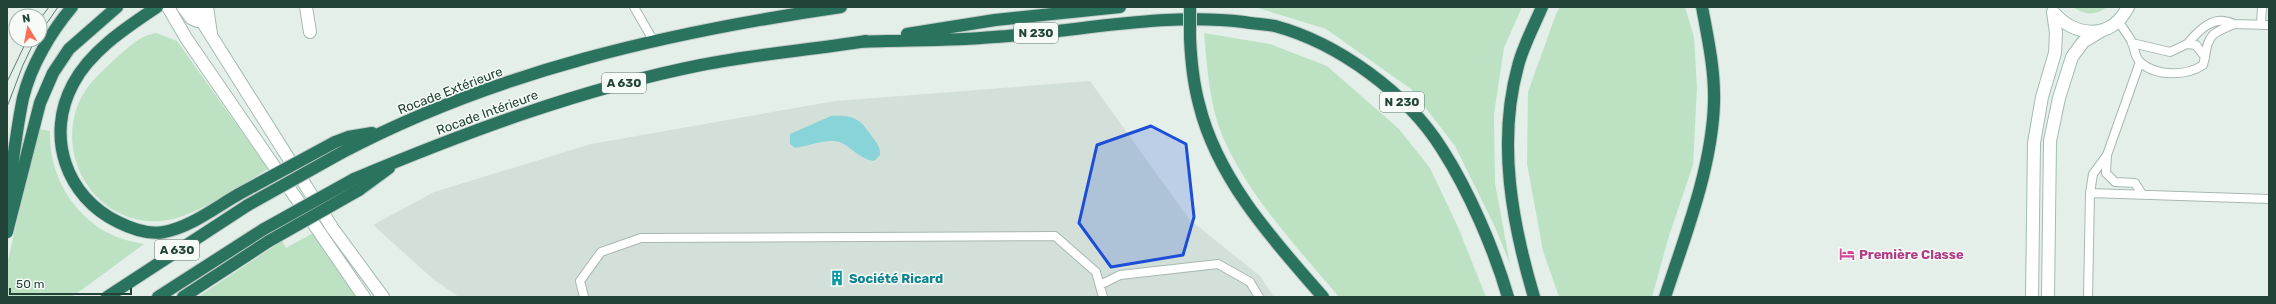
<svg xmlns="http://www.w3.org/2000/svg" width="2276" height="304" font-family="Rubik,sans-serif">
	<rect width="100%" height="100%" fill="#e5efea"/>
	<path fill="#d3e0d9" d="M1090,81l99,138 71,57 14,21h-815l-26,-18 -60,-54 61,-33 157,-48 244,-43z"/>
	<path fill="#bce2c3" d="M1255,7h267l-18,41 -10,66 1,69 15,81 -15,-37 -40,-81 -44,-57 -85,-60z
		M1560,7h125l9,30 3,51 -4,77 -24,71 -17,61h-93l-16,-46 -16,-87 1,-72 28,-78z
		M2073,7h34c-11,9 -23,8 -34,0z
		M156,33l21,8 91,128c-27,16 -70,46 -100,51 -63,11 -112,-53 -91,-113 7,-20 22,-33 37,-47 14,-12 24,-24 42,-27z
		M1204,33l66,11 57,22 72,63 31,39 28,59 28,70h-147c-42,-50 -91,-101 -117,-162 -13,-32 -15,-69 -18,-102z
		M39,129l11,2c-2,46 27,92 70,107 8,3 16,4 24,6l-72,53h-65v-33z
		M313,233l45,64h-160l84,-56 4,7z"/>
	<path fill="#88d4d9" d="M831,116c24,-1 29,3 42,22 5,7 7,8 7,17l-6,6c-14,-2 -21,-12 -32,-18 -13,-6 -33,3 -47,5l-5,-4v-10z"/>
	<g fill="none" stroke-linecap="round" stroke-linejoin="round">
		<g stroke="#a7b8b1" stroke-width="10">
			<path id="service" d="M634,7l19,33
				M2118,21c5,7 10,14 14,21 3,7 2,14 8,20 16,15 47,14 63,3l2,-8 -9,-12 -9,-1 -17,8 -38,-9
				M2234,24l35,1
				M2261,25l1,-18
				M2187,44c13,-15 27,-30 47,-20 -21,9 -26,10 -29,33
				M2140,62l-33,93 -1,18 9,9 20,1 7,11
				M2090,193l179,6
				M1100,285l20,-10 98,-11 32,18 9,15
				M584,297l-4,-16 21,-29 40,-14 414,-2 41,36 7,25
				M2088,297l2,-104 3,-19 14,-19"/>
		</g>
		<g stroke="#a7b8b1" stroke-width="14">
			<path id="minor" d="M306,7l4,25"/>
		</g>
		<g stroke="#a2bcb1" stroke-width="14">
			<path id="secondary" d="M168,7l18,31 178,259
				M183,7l8,11 6,3
				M193,7l140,222 50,68
				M207,7l4,27
				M2053,12c22,25 58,29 75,-5
				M2032,297l2,-154 8,-46 13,-44 1,-20 -3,-21
				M2048,297l2,-156 9,-43 13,-41 11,-15 18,-11"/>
		</g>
		<g stroke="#c1cbc7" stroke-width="14">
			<path id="motorway" d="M157,7c-30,20 -67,44 -84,77 -28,52 -7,113 45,138 14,7 30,13 46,10 27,-5 52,-25 75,-38
				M907,34l88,-14 125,-13
				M1190,38c1,22 3,44 9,66 18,75 75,137 124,193
				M859,42c45,-2 90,-1 135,-5 83,-5 167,-25 250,-15 10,2 21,2 31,4 63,17 132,67 167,123 27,42 52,100 66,148
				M335,142l13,-5 24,-4
				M341,153c155,-82 328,-121 500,-146
				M354,179c112,-47 227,-90 347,-114 54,-11 110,-15 165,-24
				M359,190l30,-22
				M7,198c6,-33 9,-67 16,-100 8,-33 28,-66 49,-91
				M7,232l33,-129 13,-30 16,-24 48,-42
				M107,297l141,-92
				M158,297l106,-68
				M183,297l86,-56
				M1534,297c-22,-74 -37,-155 -16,-231 5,-20 16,-40 24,-59
				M1665,297c20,-61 47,-129 49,-194 1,-32 -6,-64 -12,-96"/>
		</g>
		<use href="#service" stroke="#fff" stroke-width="8"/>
		<use href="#minor" stroke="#fff" stroke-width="12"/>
		<use href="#secondary" stroke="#fff" stroke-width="12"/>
		<use href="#motorway" stroke="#2a735e" stroke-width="12"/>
		<path stroke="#5d7f73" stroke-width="1" d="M40,19l9,-12
			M40,33l18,-26
			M7,82l20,-42
			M7,107l16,-42 12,-25"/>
		<g stroke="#c1cbc7" stroke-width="14" stroke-linecap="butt">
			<path id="motorway-bridge" d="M1190,38v-31
				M239,194l96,-52
				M248,205l93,-52
				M264,229l90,-50
				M269,241l90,-51"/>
		</g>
		<use href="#motorway-bridge" stroke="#2a735e" stroke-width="12"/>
	</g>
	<path fill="#1d4ed8" fill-opacity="0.2" stroke="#1d4ed8" stroke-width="3" stroke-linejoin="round" d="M1151,126l35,18 8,73 -11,38 -72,12 -32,-44 18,-78z"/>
	<defs>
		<g id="hotel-bare" transform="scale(1.2)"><path d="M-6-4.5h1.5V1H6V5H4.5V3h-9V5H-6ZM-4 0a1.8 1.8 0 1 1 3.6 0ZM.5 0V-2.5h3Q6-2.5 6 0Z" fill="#d1479c" stroke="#f6fbf8" stroke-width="2.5" paint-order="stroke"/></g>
		<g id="building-bare" transform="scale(1.2)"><path d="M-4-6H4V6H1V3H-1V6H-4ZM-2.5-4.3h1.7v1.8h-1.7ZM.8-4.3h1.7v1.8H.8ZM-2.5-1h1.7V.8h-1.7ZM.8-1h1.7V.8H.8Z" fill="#0f9aa8" stroke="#f6fbf8" stroke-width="2.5" paint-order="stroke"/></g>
	</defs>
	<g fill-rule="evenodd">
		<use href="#hotel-bare" x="1847" y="254"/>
		<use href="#building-bare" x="837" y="278"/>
	</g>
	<g text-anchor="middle" stroke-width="3" stroke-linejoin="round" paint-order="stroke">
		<g fill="#f6fbf8" stroke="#627b72" stroke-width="1">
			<rect x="1014" y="23" width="44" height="20" rx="3"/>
			<rect x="602" y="73" width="44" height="20" rx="3"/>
			<rect x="1380" y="92" width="44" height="20" rx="3"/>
			<rect x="155" y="240" width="44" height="20" rx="3"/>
		</g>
		<g font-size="12" font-weight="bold" fill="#224438">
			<text x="1036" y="37">N 230</text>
			<text x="624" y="87">A 630</text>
			<text x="1402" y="106">N 230</text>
			<text x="177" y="254">A 630</text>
		</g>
		<g font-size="13" fill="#224438" stroke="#f6fbf8">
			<text transform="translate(450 90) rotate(-21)" y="5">Rocade Extérieure</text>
			<text transform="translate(487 112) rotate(-20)" y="5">Rocade Intérieure</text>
		</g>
		<g font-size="13" font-weight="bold" fill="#b23c85" stroke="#f6fbf8" text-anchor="start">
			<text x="1859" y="259">Première Classe</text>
		</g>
		<g font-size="13" font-weight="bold" fill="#0d838f" stroke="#f6fbf8" text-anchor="start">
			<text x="849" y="283">Société Ricard</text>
		</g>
	</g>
	<rect width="2276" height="304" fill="none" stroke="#224438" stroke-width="16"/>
	<g transform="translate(28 28) rotate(350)"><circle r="19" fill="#f6fbf8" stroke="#a1b2ab"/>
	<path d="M0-3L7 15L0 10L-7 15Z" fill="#ff6e54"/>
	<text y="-6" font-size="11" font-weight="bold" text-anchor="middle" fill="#224438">N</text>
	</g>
	<path d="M10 288v6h121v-6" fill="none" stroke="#224438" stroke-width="2"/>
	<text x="16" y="288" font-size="12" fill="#224438" stroke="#f6fbf8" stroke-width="3" paint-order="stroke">50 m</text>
</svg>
